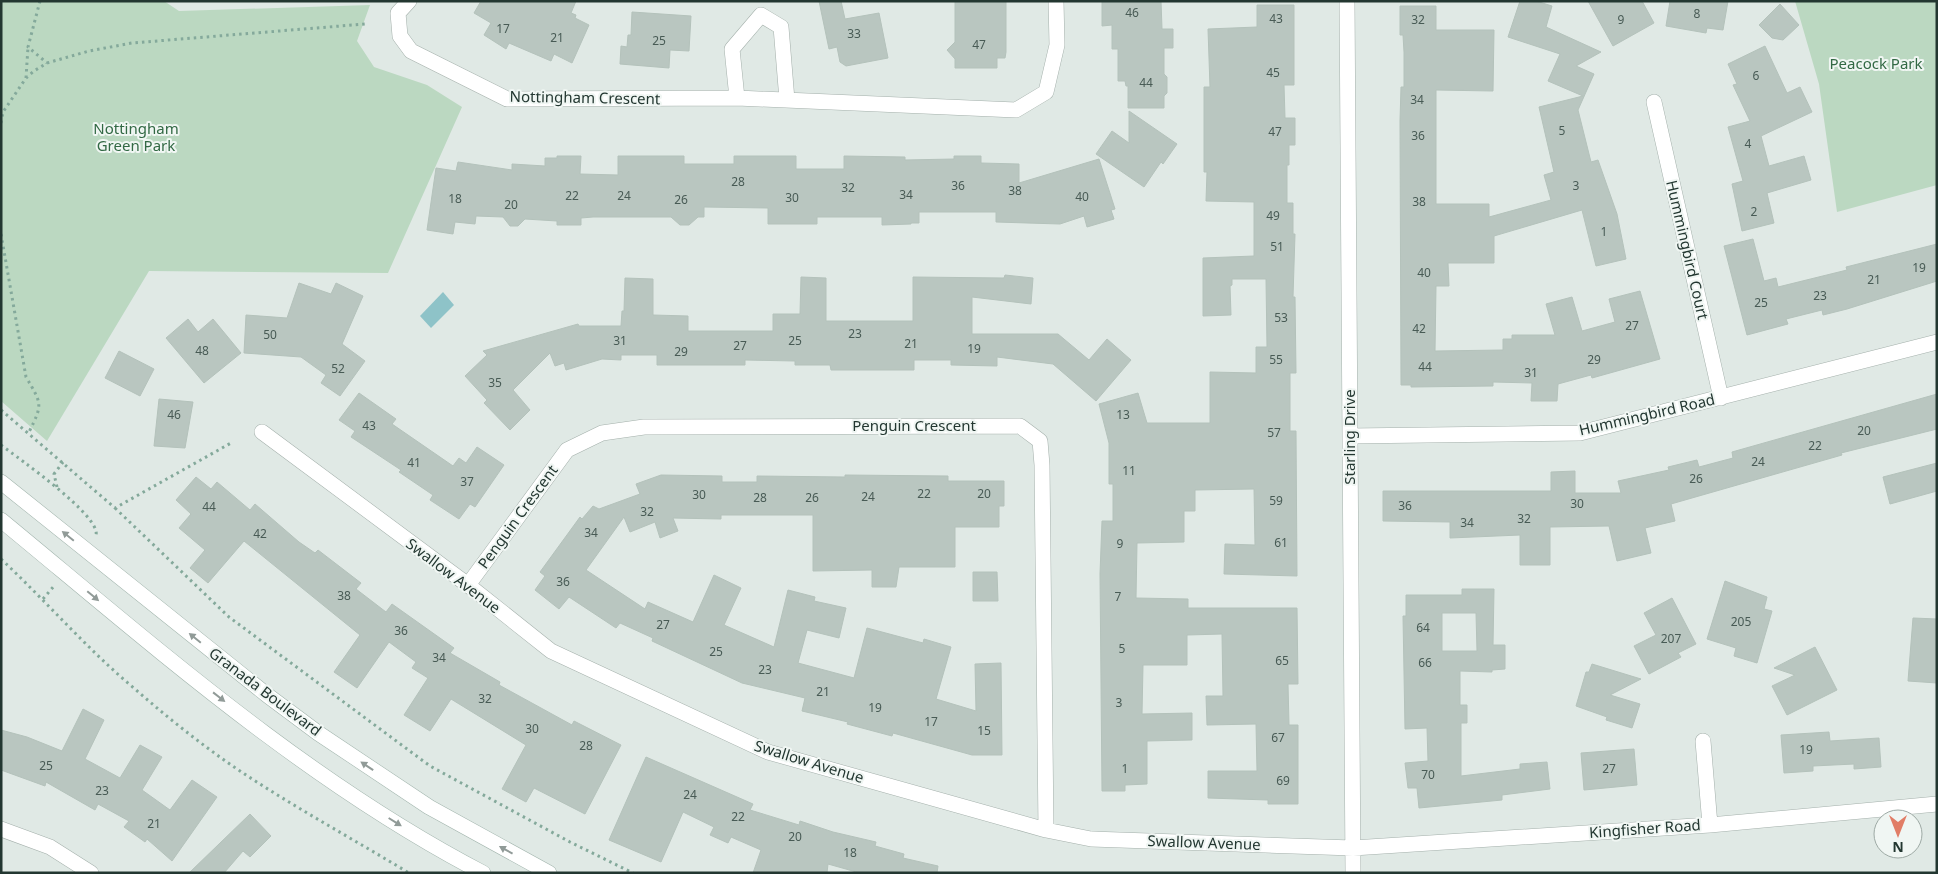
<svg xmlns="http://www.w3.org/2000/svg" width="1938" height="874" font-family="'Noto Sans',sans-serif">
	<rect width="100%" height="100%" fill="#e0e9e5"/>
	<path fill="#bbd8c1" d="M1,1h163l15,10 191,-6 -13,36 17,26 53,18 35,22 -74,166 -239,-2 -102,170 -46,-40z
		M1795,1h142v184l-100,27 -18,-128z"/>
	<path fill="#8ec3c8" d="M443,292l11,13 -23,23 -11,-12z"/>
	<path fill="#b9c6c0" stroke="#b4c2bb" fill-rule="evenodd" d="M481,1h95l-5,12 5,2 -1,3 14,7 -17,38 -18,-9 -3,7 -42,-18 -3,6 -22,-14 7,-12 -17,-10z
		M819,1h22l4,18 34,-6 9,45 -42,8 -6,-4 -3,-15 -8,2z
		M955,1h51v51l-1,6h-8v10h-42v-9l-8,-9 8,-8z
		M1102,1h59l1,28h11v19h-9v26l3,3v16l-3,3v12h-36v-22h-2l-1,-5h-7v-32h-6v-24l-10,1z
		M1520,1h16l16,5 -6,21 55,25 -25,14 18,8 -16,36 13,52 7,-2 19,54 9,45 -30,7 -14,-56 -88,26v27h-46l1,23h-13l-1,65 68,-1v-11h9v-4h43l-9,-31 26,-7 10,34 33,-9 -6,-23 31,-8 20,68 -68,19 -1,-3 -33,9 -1,17h-26l1,-18 -39,-1v4l-82,1v-2h-10l-1,-264 1,-34h3v-35l-1,-17h-3v-29h36v24h58l-1,61 -57,-1v114h53v13l62,-17 -7,-25 10,-3 -15,-65 44,-11 -35,-15 12,-27 -52,-17z
		M1588,1h54l12,22 -41,23z
		M1670,1h58l-5,29 -16,-2 -1,5 -40,-7z
		M1780,4l19,21 -16,15 -11,-2 -13,-13z
		M1257,5h37v80h-10l1,33h10v27h-6v20h-2v38h6v31h2l-2,63h2l1,76h-6v58h6l1,145 -73,-2 1,-30 30,1 -1,-56 -59,1v21h-11v31l-47,1 -1,55 52,1v9h109l1,76h-10l1,41h9v79h-30v-4l-60,-2v-27h49l-1,-47 -49,1 -1,-29h17l-1,-62 -35,1v30h-44l-1,49 50,-1v27l-45,1v43l-22,1v6h-23l-2,-217 2,-53h11v-37h-4v-41l-10,-39 39,-11 9,30h63v-51l46,1v-26h11l-1,-68h-34v6l-2,1 1,29 -28,1v-58l51,-2v-54l-48,-1 1,-29h-3v-85h6l-2,-58 49,-2z
		M632,12l59,4 -2,35 -19,-1 -1,18 -49,-4 1,-18 6,1 1,-12h3z
		M1765,46l22,47 13,-6 12,25 -51,24 8,30 35,-10 7,24 -44,13 7,30 -32,8 -10,-47 11,-3 -15,-54 22,-6 -17,-36 4,-1 -9,-20z
		M1129,111l48,33 -14,20 -2,-2 -17,25 -48,-33 16,-23 17,12z
		M557,156h24l-1,18 38,1v-19h66v8h50v-8h62v13h48v-13l61,1v3l49,-1v-3h27v7l38,1v19l80,-24 16,50 -4,1 3,9 -27,8 -3,-11 -24,8 -64,-2v-10h-77v11h-8v1l-29,1v-8h-65v7h-49v-16l-64,-1v10h-6l-9,8h-9l-9,-8h-78l-12,1v7h-24v-4l-32,-2 -7,7h-8l-7,-9 -27,-1 -1,8 -20,-2 -2,12 -26,-4 9,-62 20,3 2,-9 54,8v-6l33,2v-8h12z
		M1753,239l11,42 12,-3 2,9 69,-17 -1,-3 91,-23v37l-90,28 -24,6 -1,-5 -36,9 2,5 -41,11 -23,-89z
		M1005,275l28,3 -2,26 -59,-7v37h86l31,26 18,-21 24,21 -35,41 -43,-37 -56,-7v9l-46,-1v-5h-37v10h-83l-1,-5h-35v-4l-50,-1v5h-88v-10h-36v5l-19,-1 -36,11 -2,-7 -9,3 -5,-13 -37,37 17,20 -20,20 -26,-27 3,-3 -22,-24 22,-21 -4,-4 95,-27 1,2h42l1,-15h2l1,-33 28,1v36l35,1v15h85v-17h27l1,-37 25,1v43h87v-44l91,1z
		M299,283l32,11 5,-11 27,13 -21,48 23,17 -25,35 -19,-13 5,-8 -25,-18 -57,-4 2,-38 41,3z
		M188,319l10,13 15,-13 28,34 -37,30 -38,-45z
		M119,351l35,18 -14,27 -35,-18z
		M359,393l37,26 -4,5 61,42 6,-8 7,5 11,-16 27,18 -29,42 -5,-3 -11,15 -29,-19 3,-5 -34,-23 2,-2 -50,-33 4,-6 -16,-11z
		M1937,394v35l-96,24 1,2 -171,49 4,17 -30,7 6,25 -34,8 -8,-35 -59,1v38h-30v-30l-70,3v-16l-67,-1v-30h168v-19l24,-1v22h46l-3,-12 51,-11 -1,-3 29,-7 2,7 34,-9 -1,-6z
		M159,399l34,3 -8,46 -31,-2z
		M1937,463v28l-47,13 -7,-27z
		M661,475l61,1v6h35v-6l88,1v-2l103,1v5h56v25h-5v21h-44v40h-56l-3,20h-24v-17l-59,1v-56h-92v4l-48,-1 5,13 -18,7 -5,-16 -25,10 -6,-15 -38,53 59,39 3,-7 45,20 21,-47 27,13 -17,37 50,22 14,-57 27,7 -1,4 32,7 -7,30 -32,-8 -9,33 56,15 13,-50 56,15 1,-4 27,8 -15,52 40,12 -1,-47 26,-1 1,92h-30l-79,-22 -1,3 -45,-12 1,-2 -46,-11 3,-13 -63,-15 -90,-42 1,-3 -33,-15 -4,5 -47,-31 -10,12 -24,-19 10,-14 -5,-4 40,-55 2,2 11,-13 6,3 41,-15 -4,-10z
		M196,477l15,12 6,-7 33,28 5,-6 44,38 16,11 3,-3 43,33 -5,6 30,23 6,-8 62,44 -4,5 50,29 -1,3 73,40 2,-4 47,24 -36,69 -51,-26 -8,14 -24,-13 24,-44 -75,-46 -21,32 -26,-16 24,-37 -16,-10 4,-6 -27,-20 -32,46 -23,-16 26,-37 -116,-94 -36,42 -18,-15 15,-18 -26,-22 12,-14 -15,-14z
		M973,572h24l1,29h-25z
		M1725,581l42,16 -3,12 8,2 -15,52 -23,-7 2,-8 -29,-9z
		M1462,589h32l-1,56h12v24l-13,1v2l-32,-1v34h7v18h-6v53l59,-7v-5l27,-2 3,27 -48,6v5l-83,8 -2,-20h-9l-3,-25 23,-2 -1,-33 -22,1 -2,-113h3v-21h56zM1442,613h34l1,38h-35z
		M1672,598l24,46 -18,9 3,4 -32,17 -15,-28 22,-11 -12,-22z
		M1913,618l24,1v64l-29,-2z
		M1815,647l22,43 -50,25 -15,-29 23,-11 -21,-7z
		M1592,664l49,15 -31,16 30,9 -8,24 -26,-8 1,-3 -31,-11 10,-34h3z
		M83,709l21,11 -19,39 35,19 20,-33 22,12 -20,33 28,20 22,-30 25,17 -45,64 -25,-22 -2,3 -21,-15 5,-6 -31,-17 -3,6 -49,-28 -1,4 -44,-16v-40l26,7 35,14z
		M1829,732l1,9 49,-3 2,29 -27,2v-5l-41,2v5l-29,2 -3,-38z
		M1634,749l3,36 -53,5 -3,-37z
		M646,757l107,47 -3,6 49,15 1,-4 33,11 43,10 -1,4 29,8 -1,4 35,8 -1,7h-77l-32,-9 -1,9h-74l8,-23 -30,-13 -3,6 -18,-8 4,-8 -31,-15 -22,50 -52,-22z
		M250,814l21,22 -21,21 -7,-6 -19,22h-35z"/>
	<g fill="none" stroke-linecap="round" stroke-linejoin="round">
		<g stroke="#a4b0ab" stroke-width="16">
			<path id="street" d="M409,1l-11,12 2,23 11,15 96,48 230,-1 279,12 30,-18 11,-47 -1,-44
				M1347,1l6,872
				M737,98l-5,-49 29,-34 20,12 6,73
				M1654,102l67,296
				M262,432l206,153 83,66 217,101 278,78 45,9 262,9 357,-23 227,-21
				M1350,436l230,-3 357,-91
				M468,585l99,-135 35,-17 42,-6 376,-1 20,15 2,24 4,365
				M1703,741l7,84
				M1,829l49,18 41,26"/>
		</g>
		<g stroke="#a1b4ac" stroke-width="16">
			<path id="secondary" d="M1,482l266,213 51,38 111,74 120,66
				M1,520c153,126 305,261 482,353"/>
		</g>
		<path stroke="#84a99b" stroke-width="3" stroke-dasharray="2.5 4" stroke-linecap="butt" d="M40,1l-12,46 19,16
			M26,78l2,-31
			M1,123l2,-11 23,-34 8,-7 13,-8 42,-12 43,-8 233,-19
			M1,234l25,143c16,27 17,27 3,55
			M1,410l114,98 116,-65
			M1,445c17,13 100,71 95,90
			M57,487l-3,-13 9,-12
			M115,508l114,109 201,149 140,76 63,31
			M1,559c46,43 86,90 134,130 33,29 68,57 105,82 54,36 113,68 169,102
			M43,599l11,-13"/>
		<use href="#street" stroke="#fff" stroke-width="15"/>
		<use href="#secondary" stroke="#fff" stroke-width="15"/>
	</g>
	<defs><path id="oneway-solid" d="M-6-.8H1V-3.2L6.5 0L1 3.2V.8H-6Z" transform="scale(1.25)"/></defs>
	<g fill="#919b98">
		<use href="#oneway-solid" transform="translate(68 536) rotate(-141)"/>
		<use href="#oneway-solid" transform="translate(93 596) rotate(40)"/>
		<use href="#oneway-solid" transform="translate(195 638) rotate(-141)"/>
		<use href="#oneway-solid" transform="translate(219 697) rotate(38)"/>
		<use href="#oneway-solid" transform="translate(367 766) rotate(-146)"/>
		<use href="#oneway-solid" transform="translate(395 822) rotate(32)"/>
		<use href="#oneway-solid" transform="translate(506 850) rotate(-151)"/>
	</g>
	<g text-anchor="middle" stroke-width="4" stroke-linejoin="round" paint-order="stroke">
		<g font-size="12" fill="#485b55">
			<text x="1132" y="17">46</text>
			<text x="1697" y="18">8</text>
			<text x="1276" y="23">43</text>
			<text x="1418" y="24">32</text>
			<text x="1621" y="24">9</text>
			<text x="503" y="33">17</text>
			<text x="854" y="38">33</text>
			<text x="557" y="42">21</text>
			<text x="659" y="45">25</text>
			<text x="979" y="49">47</text>
			<text x="1273" y="77">45</text>
			<text x="1756" y="80">6</text>
			<text x="1146" y="87">44</text>
			<text x="1417" y="104">34</text>
			<text x="1562" y="135">5</text>
			<text x="1275" y="136">47</text>
			<text x="1418" y="140">36</text>
			<text x="1748" y="148">4</text>
			<text x="738" y="186">28</text>
			<text x="958" y="190">36</text>
			<text x="1576" y="190">3</text>
			<text x="848" y="192">32</text>
			<text x="1015" y="195">38</text>
			<text x="906" y="199">34</text>
			<text x="572" y="200">22</text>
			<text x="624" y="200">24</text>
			<text x="1082" y="201">40</text>
			<text x="792" y="202">30</text>
			<text x="455" y="203">18</text>
			<text x="681" y="204">26</text>
			<text x="1419" y="206">38</text>
			<text x="511" y="209">20</text>
			<text x="1754" y="216">2</text>
			<text x="1273" y="220">49</text>
			<text x="1604" y="236">1</text>
			<text x="1277" y="251">51</text>
			<text x="1919" y="272">19</text>
			<text x="1424" y="277">40</text>
			<text x="1874" y="284">21</text>
			<text x="1820" y="300">23</text>
			<text x="1761" y="307">25</text>
			<text x="1281" y="322">53</text>
			<text x="1632" y="330">27</text>
			<text x="1419" y="333">42</text>
			<text x="855" y="338">23</text>
			<text x="270" y="339">50</text>
			<text x="620" y="345">31</text>
			<text x="795" y="345">25</text>
			<text x="911" y="348">21</text>
			<text x="740" y="350">27</text>
			<text x="974" y="353">19</text>
			<text x="202" y="355">48</text>
			<text x="681" y="356">29</text>
			<text x="1276" y="364">55</text>
			<text x="1594" y="364">29</text>
			<text x="1425" y="371">44</text>
			<text x="338" y="373">52</text>
			<text x="1531" y="377">31</text>
			<text x="495" y="387">35</text>
			<text x="174" y="419">46</text>
			<text x="1123" y="419">13</text>
			<text x="369" y="430">43</text>
			<text x="1864" y="435">20</text>
			<text x="1274" y="437">57</text>
			<text x="1815" y="450">22</text>
			<text x="1758" y="466">24</text>
			<text x="414" y="467">41</text>
			<text x="1129" y="475">11</text>
			<text x="1696" y="483">26</text>
			<text x="467" y="486">37</text>
			<text x="924" y="498">22</text>
			<text x="984" y="498">20</text>
			<text x="699" y="499">30</text>
			<text x="868" y="501">24</text>
			<text x="760" y="502">28</text>
			<text x="812" y="502">26</text>
			<text x="1276" y="505">59</text>
			<text x="1577" y="508">30</text>
			<text x="1405" y="510">36</text>
			<text x="209" y="511">44</text>
			<text x="647" y="516">32</text>
			<text x="1524" y="523">32</text>
			<text x="1467" y="527">34</text>
			<text x="591" y="537">34</text>
			<text x="260" y="538">42</text>
			<text x="1281" y="547">61</text>
			<text x="1120" y="548">9</text>
			<text x="563" y="586">36</text>
			<text x="344" y="600">38</text>
			<text x="1118" y="601">7</text>
			<text x="1741" y="626">205</text>
			<text x="663" y="629">27</text>
			<text x="1423" y="632">64</text>
			<text x="401" y="635">36</text>
			<text x="1671" y="643">207</text>
			<text x="1122" y="653">5</text>
			<text x="716" y="656">25</text>
			<text x="439" y="662">34</text>
			<text x="1282" y="665">65</text>
			<text x="1425" y="667">66</text>
			<text x="765" y="674">23</text>
			<text x="823" y="696">21</text>
			<text x="485" y="703">32</text>
			<text x="1119" y="707">3</text>
			<text x="875" y="712">19</text>
			<text x="931" y="726">17</text>
			<text x="532" y="733">30</text>
			<text x="984" y="735">15</text>
			<text x="1278" y="742">67</text>
			<text x="586" y="750">28</text>
			<text x="1806" y="754">19</text>
			<text x="46" y="770">25</text>
			<text x="1125" y="773">1</text>
			<text x="1609" y="773">27</text>
			<text x="1428" y="779">70</text>
			<text x="1283" y="785">69</text>
			<text x="102" y="795">23</text>
			<text x="690" y="799">24</text>
			<text x="738" y="821">22</text>
			<text x="154" y="828">21</text>
			<text x="795" y="841">20</text>
			<text x="850" y="857">18</text>
		</g>
		<g font-size="15" fill="#326944" stroke="#f0f6f3">
			<text x="1876" y="69">Peacock Park</text>
			<text x="136" y="134">Nottingham<tspan x="136" dy="17">Green Park</tspan></text>
		</g>
		<g font-size="15" fill="#233731" stroke="#f0f6f3">
			<text transform="translate(585 98) rotate(1)" y="5">Nottingham Crescent</text>
			<text transform="translate(1687 250) rotate(77)" y="5">Hummingbird Court</text>
			<text transform="translate(1647 415) rotate(-13)" y="5">Hummingbird Road</text>
			<text x="914" y="431">Penguin Crescent</text>
			<text transform="translate(1350 437) rotate(-90)" y="5">Starling Drive</text>
			<text transform="translate(518 517) rotate(-54)" y="5">Penguin Crescent</text>
			<text transform="translate(453 576) rotate(37)" y="5">Swallow Avenue</text>
			<text transform="translate(265 692) rotate(37)" y="5">Granada Boulevard</text>
			<text transform="translate(809 762) rotate(17)" y="5">Swallow Avenue</text>
			<text transform="translate(1645 829) rotate(-4)" y="5">Kingfisher Road</text>
			<text transform="translate(1204 843) rotate(2)" y="5">Swallow Avenue</text>
		</g>
	</g>
	<rect width="1938" height="874" fill="none" stroke="#233731" stroke-width="5"/>
	<g transform="translate(1898 834) rotate(180)"><circle r="24" fill="#f0f6f3" stroke="#9eaaa5"/>
	<path d="M0-4L9 19L0 12L-9 19Z" fill="#e17d66"/>
	<text y="-8" font-size="14" font-weight="bold" text-anchor="middle" fill="#233731">N</text>
	</g>
</svg>
